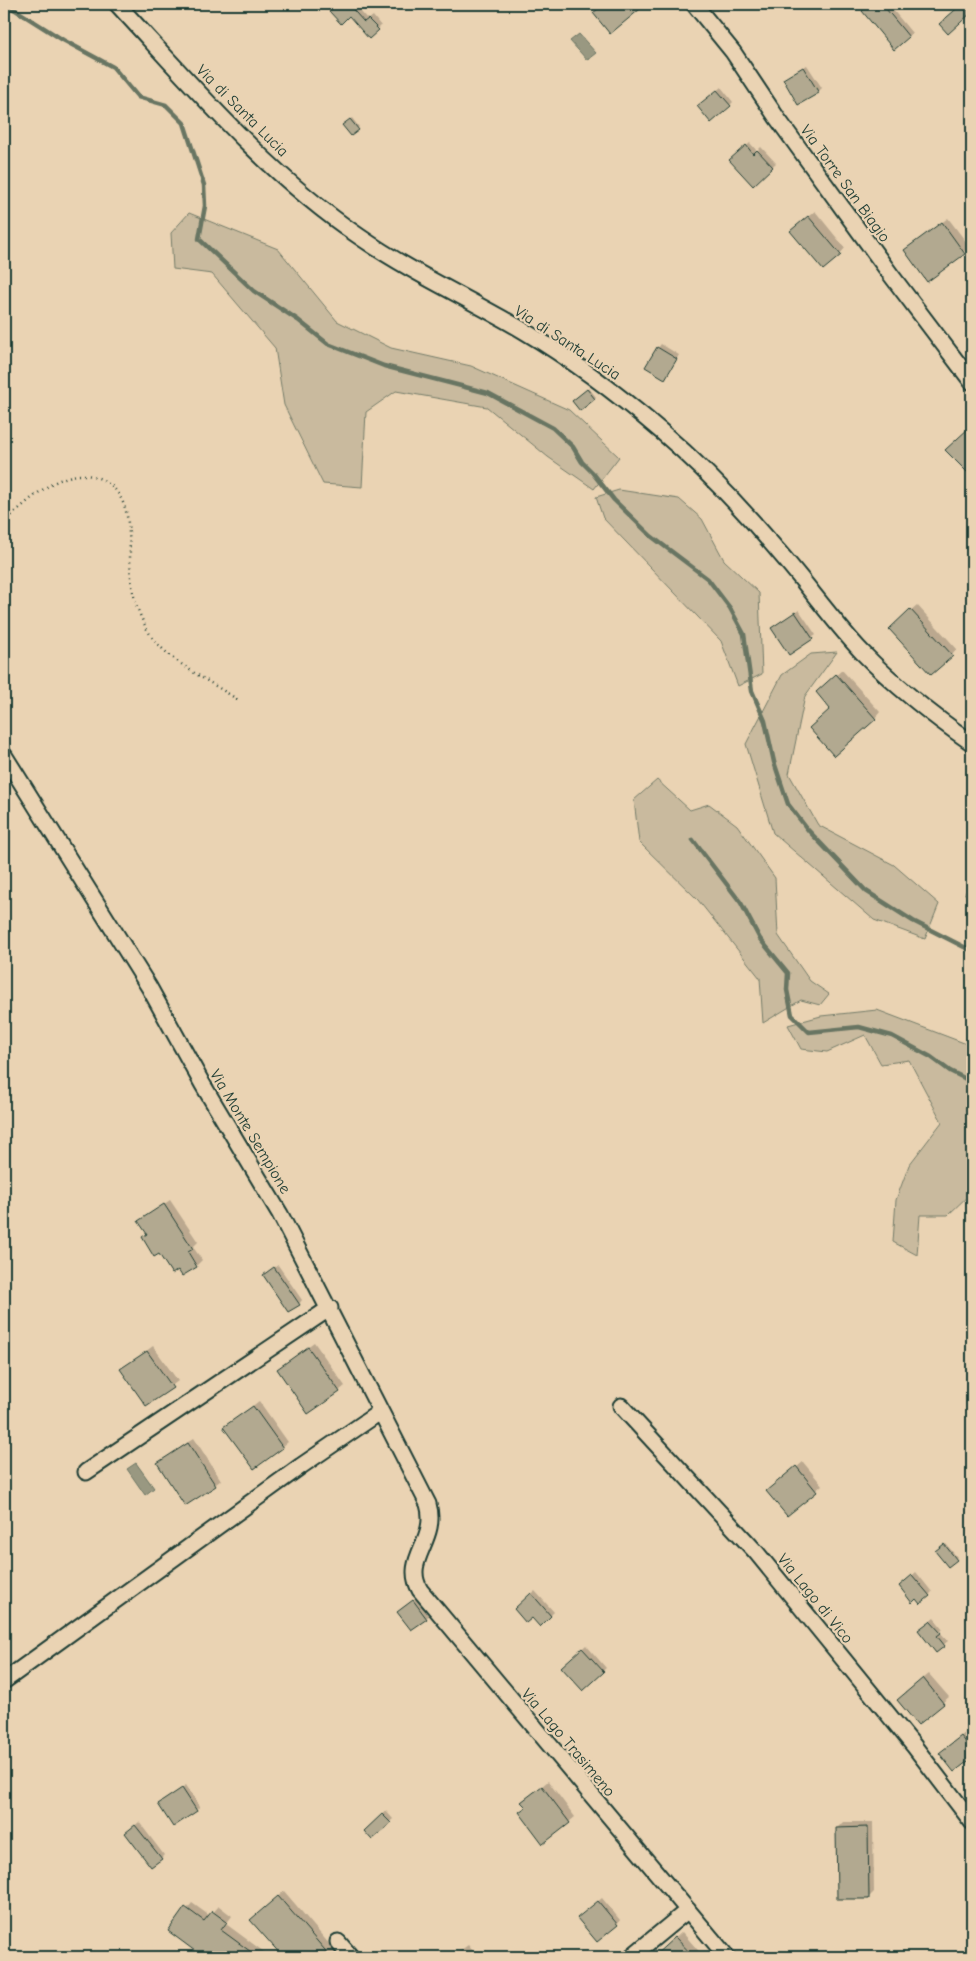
<svg xmlns="http://www.w3.org/2000/svg" width="976" height="1961" font-family="'Comic Neue',sans-serif">
	<rect width="100%" height="100%" fill="#ead3b3"/>
	<filter id="ink" filterUnits="userSpaceOnUse"><feTurbulence type="fractalNoise" baseFrequency=".02" numOctaves="2"/><feDisplacementMap in="SourceGraphic" scale="10" xChannelSelector="R" yChannelSelector="G"/><feConvolveMatrix kernelMatrix="1 2 1 2 8 2 1 2 1" color-interpolation-filters="sRGB"/></filter>
	<g filter="url(#ink)">
		<path fill="#c9ba9e" stroke="#747c69" d="M189,213l89,36 59,72 54,27 80,18 98,44 50,47 -25,32 -46,-32 -61,-50 -91,-16 -30,21 -4,75 -39,-3 -39,-79 -9,-57 -63,-74 -39,-5 -2,-36z
			M619,490l60,9 23,20 22,41 35,33 3,81 -24,12 -17,-45 -118,-123 -7,-21z
			M837,652l-32,44 -16,78 29,51 76,40 45,39 -14,35 -51,-19 -101,-87 -27,-89 36,-69 29,-21z
			M657,780l33,30 19,-6 28,21 38,53 3,57 32,46 19,13 -9,11 -19,-5 -38,23 -3,-45 -62,-78 -59,-58 -5,-42z
			M877,1010l95,36v148h-2l-22,21h-28l-3,40 -24,-13 3,-42 13,-35 33,-43 -33,-62 -28,4 -16,-29 -38,17 -26,-3 -13,-24 33,-9z"/>
		<path fill="#999881" stroke="#687462" d="M579,34l17,19 -9,7 -17,-19z
			M136,1463l18,25 -9,7 -18,-26z"/>
		<path fill="#0003" d="M339,4h15l14,16 5,-4 8,10 -12,11 -20,-23 -18,-3z
			M871,4h17l24,29 -4,3 -41,-29z
			M807,65l15,23 -4,4 -30,-16z
			M721,87l12,15 -3,3 -28,-2z
			M352,118l7,9 -8,7 -8,-9z
			M750,143l7,8 4,-4 15,16 -23,21 -22,-24z
			M815,211l30,37 -5,6 -42,-29z
			M948,218l22,29 -43,33 -22,-30z
			M661,344l18,11 -14,23 -7,-30z
			M589,388l7,9 -15,13 -8,-9z
			M972,426v45l-2,3 -23,-24z
			M917,605l40,44 -5,6 -56,-32z
			M799,610l17,25 -4,3 -35,-13z
			M842,670l38,42 -5,6 -43,-10 -9,-21z
			M170,1200l28,42 -5,5 9,13 -6,6 -18,2 -18,-16 -20,-31z
			M278,1265l24,35 -3,4 -31,-32z
			M314,1342l31,44 -6,5 -61,-22z
			M153,1346l25,35 -32,24 -24,-36z
			M259,1401l29,41 -6,5 -57,-20z
			M194,1438l27,42 -6,5 -57,-22z
			M803,1462l19,23 -35,30 -13,-29z
			M946,1544l11,13 -9,8 -11,-14z
			M916,1572l16,20 -3,3 -13,3 -12,-15z
			M535,1591l19,21 -4,4h-18l-17,-7z
			M417,1598l13,17 -4,3 -24,-10z
			M934,1618l9,11 -3,3 8,9 -12,10 -13,-24z
			M586,1645l20,23 -23,21 -21,-22z
			M929,1674l20,23 -31,26 -14,-29z
			M965,1733l7,10v13l-18,15 -10,-21z
			M548,1781l27,36 -6,5 -49,-10 7,-6 -4,-4z
			M186,1785l14,22 -27,18 -14,-21z
			M386,1811l7,8 -21,19 -7,-7z
			M139,1822l25,33 -3,3 -31,-28z
			M843,1822h30l1,70 -6,6 -31,-70z
			M284,1891l52,61 -5,5h-47l-32,-37z
			M602,1898l18,22 -3,4 -35,-9z
			M192,1903l18,13 9,-10 13,10 -6,8 45,33h-66l-36,-26z
			M682,1932l22,25h-47l-1,-1z
			M468,1945l10,12h-26z
			M165,1954l5,3h-9z"/>
		<g fill="none" stroke-linecap="round" stroke-linejoin="round">
			<path stroke="#687462" stroke-width="4.5" d="M6,4l57,36 50,27 25,30 28,8 18,18 20,62 1,21 -6,33 55,52 44,29 30,24 56,22 104,27 65,35 20,19 9,15 10,10 22,28 37,36 57,43 22,29 14,26 8,57 13,30 9,41 14,42 20,26 58,61 47,30 59,30
				M693,840l48,63 19,36 28,34 -1,17 5,25 17,17 50,-5 33,9 39,21 19,14 22,11"/>
		</g>
		<path fill="#b2a990" stroke="#1f3d34" d="M338,4h10l16,18 4,-3 11,11 -10,9 -20,-23 -8,8 -12,-13z
			M604,4h42l-36,30 -17,-21z
			M870,4h12l27,33 -15,13 -32,-39z
			M962,4h10v8l-24,22 -9,-10z
			M803,67l16,26 -21,12 -15,-26z
			M717,90l14,16 -20,17 -14,-17z
			M350,119l9,11 -8,6 -9,-11z
			M746,145l7,9 4,-4 16,17 -20,19 -24,-26z
			M808,216l33,39 -18,15 -33,-39z
			M942,222l23,32 -38,28 -23,-32z
			M657,347l20,12 -12,20 -20,-12z
			M587,389l8,10 -15,12 -8,-10z
			M969,428l3,3v42l-2,2 -25,-25z
			M910,609l43,47 -22,19 -42,-46z
			M795,612l18,27 -24,16 -18,-27z
			M836,674l40,45 -42,37 -25,-28 21,-19 -14,-17z
			M970,884l2,1v12l-7,-3z
			M164,1204l29,45 -5,3 9,15 -15,9 -4,-6 -6,4 -13,-20 -5,3 -12,-20 5,-3 -9,-13z
			M274,1267l26,38 -12,7 -25,-37z
			M308,1347l32,45 -32,22 -31,-45z
			M147,1351l26,37 -27,18 -26,-37z
			M253,1406l30,42 -29,21 -31,-42z
			M188,1443l28,43 -31,20 -28,-43z
			M796,1466l21,26 -30,24 -21,-25z
			M944,1544l13,16 -9,7 -13,-16z
			M912,1575l18,21 -10,8 -4,-5 -4,4 -13,-17z
			M531,1593l20,23 -11,11 -8,-9 -6,5 -12,-14z
			M413,1600l14,19 -16,11 -14,-18z
			M930,1621l11,12 -4,3 8,10 -9,7 -18,-23z
			M582,1648l22,24 -21,19 -22,-24z
			M923,1678l21,26 -26,21 -21,-25z
			M961,1736l11,14v8l-18,14 -15,-19z
			M542,1786l28,37 -27,21 -24,-32 7,-5 -5,-5z
			M182,1788l15,23 -24,16 -15,-23z
			M382,1814l9,9 -19,17 -8,-9z
			M135,1825l27,34 -11,8 -26,-34z
			M868,1827l1,72h-32l-1,-71z
			M278,1896l53,61h-48l-33,-37z
			M598,1901l20,24 -21,17 -20,-24z
			M185,1907l19,14 8,-10 15,11 -6,8 37,27h-55l-35,-26z
			M675,1937l19,20h-39l-1,-1z"/>
		<g fill="none" stroke-linecap="round" stroke-linejoin="round">
			<g stroke="#1f3d34" stroke-width="19">
				<path id="minor" d="M117,4c76,82 150,170 243,233 52,36 110,62 164,94 49,29 95,64 138,101 42,36 80,76 116,119 29,33 54,69 84,101 33,34 71,64 110,91
					M694,4l39,48 44,66 114,157 81,107
					M4,755l145,232 54,98 77,129 148,290c11,36 -26,55 -8,86l307,367
					M621,1406l135,146 158,194 58,76
					M86,1472l244,-164
					M4,1681l297,-215 79,-54
					M338,1942l13,15
					M631,1957l57,-47"/>
			</g>
			<path stroke="#1f3d34" stroke-width="2.5" stroke-dasharray="1 4" stroke-linecap="butt" d="M4,522c26,-22 61,-61 99,-42 14,7 21,21 24,36 7,45 -4,71 21,115 17,29 62,50 90,69"/>
			<use href="#minor" stroke="#ead3b3" stroke-width="15"/>
		</g>
	</g>
	<g text-anchor="middle" stroke-width="4.5" stroke-linejoin="round" paint-order="stroke">
		<g font-size="16" fill="#1f3d34" stroke="#ead3b3">
			<text transform="translate(243 110) rotate(45)" y="6">Via di Santa Lucia</text>
			<text transform="translate(846 183) rotate(54)" y="6">Via Torre San Biagio</text>
			<text transform="translate(568 342) rotate(33)" y="6">Via di Santa Lucia</text>
			<text transform="translate(251 1131) rotate(59)" y="6">Via Monte Sempione</text>
			<text transform="translate(816 1598) rotate(51)" y="6">Via Lago di Vico</text>
			<text transform="translate(569 1742) rotate(50)" y="6">Via Lago Trasimeno</text>
		</g>
	</g>
	<rect width="976" height="1961" fill="none" stroke="#ead3b3" stroke-width="20"/>
	<rect x="10" y="10" width="956" height="1941" fill="none" stroke="#1f3d34" stroke-width="2" filter="url(#ink)"/>
</svg>
